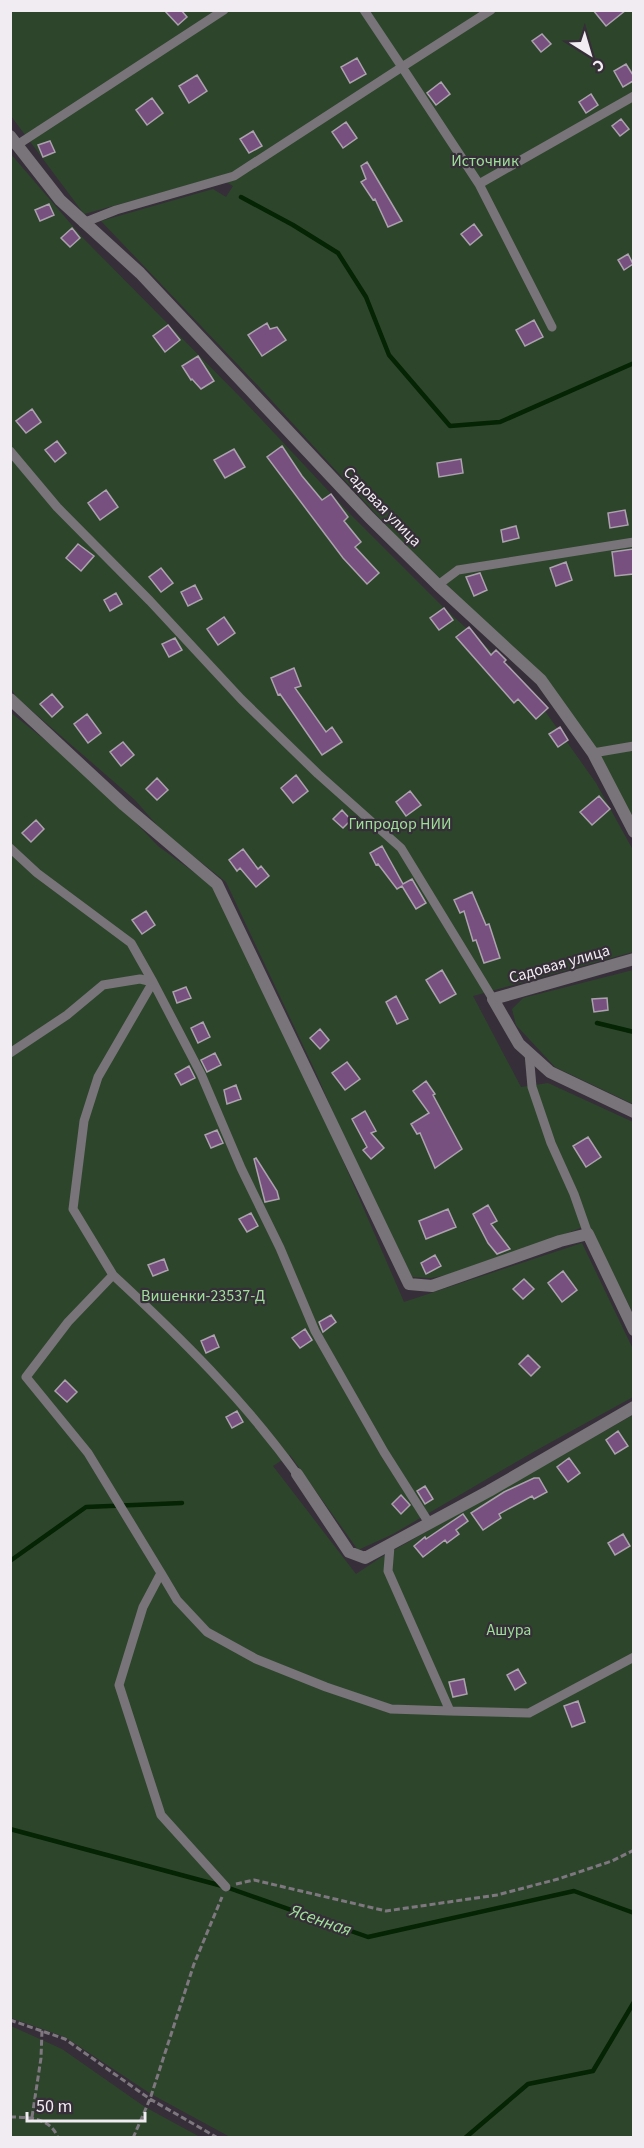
<svg xmlns="http://www.w3.org/2000/svg" width="644" height="2148" font-family="'Source Sans 3',sans-serif">
	<rect width="100%" height="100%" fill="#362e38"/>
	<path fill="#2d462b" d="M10,11h623v810l-87,-141 -149,-143 -135,-147 -161,-169 112,-32 13,8 7,-11 -15,-9 -134,37 -73,-98z
		M10,153l73,85 162,164 106,113 91,91 46,42 47,49 61,86 37,67v102l-160,44 48,91 27,-4 85,39v191l-45,-88 -115,45 -42,8 -19,-1 -74,-153 -21,-49 -91,-193 -63,-50 -28,-32 -119,-103 -5,-9z
		M10,712l85,68 63,66 56,41 95,195 95,220 178,-59 51,106v48l-98,54 -142,83 -35,16 -68,-95 -17,11 83,108 24,-16 253,-143v722h-403l-79,-43 -86,-57 -54,-19z
		M633,970v134l-78,-37 -39,-42 -4,-16 11,-11z
		M11,2026l51,23 83,58 55,30h-189z"/>
	<g fill="none" stroke-linecap="round" stroke-linejoin="round">
		<path stroke="#042403" stroke-width="4.5" d="M241,197l52,28 45,28 28,44 23,58 61,71 50,-4 134,-59
			M597,1023l37,9
			M10,1561l76,-54 96,-4
			M10,1829l216,58 142,50 206,-46 60,22
			M465,2138l63,-54 65,-13 41,-69"/>
	</g>
	<path fill="#775080" stroke="#aca2ae" stroke-width="1.5" d="M164,10h17l6,7 -9,8z
		M593,10h33l-20,16z
		M542,34l9,10 -10,8 -9,-11z
		M357,58l9,16 -16,9 -9,-16z
		M626,64l7,11v6l-10,6 -9,-16z
		M197,75l10,16 -18,12 -10,-17z
		M441,82l9,12 -14,11 -9,-12z
		M591,94l7,11 -12,8 -7,-11z
		M152,98l11,15 -16,12 -11,-15z
		M621,119l8,10 -9,7 -8,-10z
		M346,122l11,16 -14,10 -11,-16z
		M253,131l9,15 -13,7 -9,-14z
		M50,141l5,11 -12,5 -5,-12z
		M367,162l35,59 -14,6 -13,-28 -2,1 -12,-18 5,-3 -5,-13z
		M49,204l5,11 -14,6 -5,-11z
		M474,224l8,11 -12,10 -9,-11z
		M72,228l8,10 -10,9 -9,-9z
		M628,254l5,10 -9,6 -6,-10z
		M534,320l9,17 -18,9 -9,-16z
		M267,323l3,6 7,-2 9,13 -24,16 -14,-21z
		M168,325l12,15 -15,12 -12,-16z
		M198,356l16,25 -13,8 -9,-10 -1,1 -9,-14z
		M32,409l9,13 -15,11 -10,-12z
		M57,441l9,12 -11,9 -10,-12z
		M282,446l20,30 20,24 9,-6 17,23 -4,4 17,21 -6,5 24,26 -12,11 -24,-26 -76,-101z
		M234,449l11,18 -20,11 -11,-18z
		M461,459l2,14 -24,4 -2,-14z
		M106,490l12,17 -18,13 -12,-17z
		M625,510l3,15 -18,3 -2,-15z
		M516,526l3,12 -16,4 -2,-12z
		M78,544l16,12 -13,15 -15,-13z
		M633,549v25l-18,2 -3,-24z
		M566,562l6,18 -16,6 -6,-18z
		M161,568l12,15 -12,9 -12,-15z
		M480,573l7,17 -13,6 -8,-19z
		M195,585l7,14 -14,7 -7,-14z
		M116,593l6,11 -12,7 -6,-11z
		M444,608l9,12 -14,10 -9,-12z
		M224,617l11,16 -17,12 -11,-16z
		M469,627l22,28 5,-5 10,10 -2,2 44,46 -12,11 -18,-20 -4,4 -58,-66z
		M175,638l7,12 -13,7 -7,-13z
		M294,668l7,18 -6,2 31,44 6,-5 10,15 -20,13 -42,-61 -2,1 -7,-17z
		M52,694l11,13 -11,10 -12,-13z
		M87,714l14,19 -13,10 -14,-19z
		M560,727l8,13 -10,7 -9,-13z
		M123,742l11,13 -13,11 -11,-14z
		M296,775l12,16 -15,12 -12,-15z
		M157,778l11,12 -11,10 -11,-11z
		M410,791l11,14 -15,11 -10,-14z
		M599,796l11,13 -18,16 -12,-13z
		M342,810l9,10 -8,8 -10,-9z
		M36,820l8,9 -13,13 -9,-9z
		M382,846l21,38 9,-5 14,24 -10,6 -14,-23 -5,3 -19,-25 -2,1 -6,-12z
		M243,849l15,20 3,-3 8,10 -13,11 -16,-19 -3,3 -8,-11z
		M472,892l14,33 3,-1 11,34 -16,5 -8,-23 -3,1 -9,-30 -4,2 -6,-13z
		M146,911l9,14 -13,9 -10,-14z
		M442,970l14,24 -16,9 -14,-23z
		M186,987l5,11 -14,5 -4,-11z
		M396,996l12,23 -11,5 -11,-22z
		M607,998l1,12 -14,2 -2,-13z
		M203,1022l7,15 -12,6 -7,-15z
		M320,1029l9,11 -9,9 -10,-11z
		M215,1053l6,12 -14,7 -6,-12z
		M347,1062l13,17 -15,11 -13,-17z
		M189,1066l6,12 -14,7 -6,-11z
		M426,1081l9,13 -2,1 29,54 -27,19 -15,-35 -3,1 -6,-10 18,-11 -16,-22z
		M236,1085l5,14 -14,5 -3,-14z
		M365,1111l11,20 -5,2 13,15 -13,11 -8,-9 4,-3 -15,-28z
		M217,1130l6,13 -12,5 -6,-13z
		M588,1137l13,20 -15,10 -13,-21z
		M256,1158l21,33 2,8 -14,3 -11,-43z
		M488,1205l9,16 -6,3 19,25 -13,5 -9,-11 -15,-29z
		M448,1209l8,18 -30,12 -7,-18z
		M251,1213l7,13 -11,6 -8,-13z
		M435,1255l6,11 -15,8 -5,-11z
		M164,1259l4,11 -15,6 -5,-11z
		M563,1271l14,19 -15,12 -14,-19z
		M524,1279l10,10 -11,10 -10,-10z
		M331,1315l5,7 -13,10 -4,-10z
		M305,1329l7,11 -12,8 -8,-10z
		M214,1335l5,12 -13,6 -5,-12z
		M528,1355l12,12 -9,9 -12,-12z
		M65,1380l12,12 -10,10 -12,-11z
		M237,1411l6,11 -11,6 -6,-11z
		M618,1431l10,15 -13,8 -9,-14z
		M569,1458l11,15 -12,9 -11,-15z
		M534,1478h5l8,14 -13,7 -2,-3 -33,18 2,4 -18,12 -12,-17 33,-21z
		M425,1486l8,13 -8,5 -8,-13z
		M401,1495l9,10 -9,9 -9,-10z
		M463,1514l5,7 -12,9 3,4 -12,9 -2,-3 -22,17 -9,-11 11,-9 1,2z
		M623,1534l7,12 -15,9 -7,-12z
		M518,1669l8,14 -11,7 -8,-15z
		M464,1679l3,15 -14,3 -4,-15z
		M578,1701l7,21 -13,5 -8,-21z"/>
	<g fill="none" stroke-linecap="round" stroke-linejoin="round">
		<path stroke="#7e7780" stroke-width="3" stroke-dasharray="6 3" stroke-linecap="butt" d="M236,1884l18,-4 132,31 111,-16 61,-16 54,-18 22,-11
			M10,2020l55,19 85,60 68,39
			M10,2117c19,0 41,1 48,21
			M32,2117l9,-59 1,-28
			M133,2138l17,-39 44,-135 28,-67"/>
		<path stroke="#79747a" stroke-width="9" d="M491,10l-89,57 77,117 73,143
			M17,145l207,-135
			M479,184l155,-88
			M83,223l33,-13 118,-34 168,-109 -38,-57
			M10,451l47,56 93,94 91,98 77,75 83,74 92,151
			M438,585l20,-15 176,-28
			M593,753l41,-7
			M10,848l27,25 94,70 22,39 -55,95 -14,44 -11,88 40,66 -45,47 -42,55 62,76 73,120 -18,34 -24,78 42,130 65,72
			M10,1053l57,-38 36,-30 37,-6 13,3 48,92 40,94 39,80 35,83 69,121 45,71
			M529,1053l3,34 19,56 23,51 14,40
			M113,1275c67,62 131,125 184,199
			M390,1546l-2,25 62,140 79,2 105,-56
			M161,1573l16,27 30,32 49,27 70,28 65,22 59,2"/>
		<path stroke="#79747a" stroke-width="12" d="M10,136l50,64 80,73 229,244 69,68 103,95 52,73 41,79
			M10,699l114,106 93,79 192,400 23,2 128,-45 28,-7 46,96
			M634,959l-141,40 26,45 31,28 84,40
			M297,1474l52,78 16,6 124,-67 145,-84"/>
	</g>
	<g text-anchor="middle" stroke-width="4.5" stroke-linejoin="round" paint-order="stroke">
		<g font-size="16" fill="#9ddf98" stroke="#362e38">
			<text x="485" y="166">Источник</text>
			<text x="400" y="829">Гипродор НИИ</text>
			<text x="203" y="1301">Вишенки-23537-Д</text>
			<text x="509" y="1635">Ашура</text>
		</g>
		<g font-size="16" fill="#f1ebf2" stroke="#362e38">
			<text transform="translate(383 506) rotate(46)" y="6">Садовая улица</text>
			<text transform="translate(559 963) rotate(-16)" y="6">Садовая улица</text>
		</g>
		<g font-size="18" font-style="italic" fill="#9fe19a" stroke="#362e38">
			<text transform="translate(321 1920) rotate(19)" y="6">Ясенная</text>
		</g>
	</g>
	<rect width="644" height="2148" fill="none" stroke="#f1ebf2" stroke-width="24"/>
	<g transform="translate(590 54) rotate(143)" stroke="#362e38" stroke-width="4.5" paint-order="stroke">
	<path d="M0-4.5L10 22L0 15L-10 22Z" fill="#f1ebf2"/>
	<text y="-9" font-size="16" font-weight="bold" text-anchor="middle" fill="#f1ebf2">С</text>
	</g>
	<path d="M27 2112v9h118v-9" fill="none" stroke="#f1ebf2" stroke-width="3"/>
	<text x="36" y="2112" font-size="18" fill="#f1ebf2" stroke="#362e38" stroke-width="4.5" paint-order="stroke">50 m</text>
</svg>
